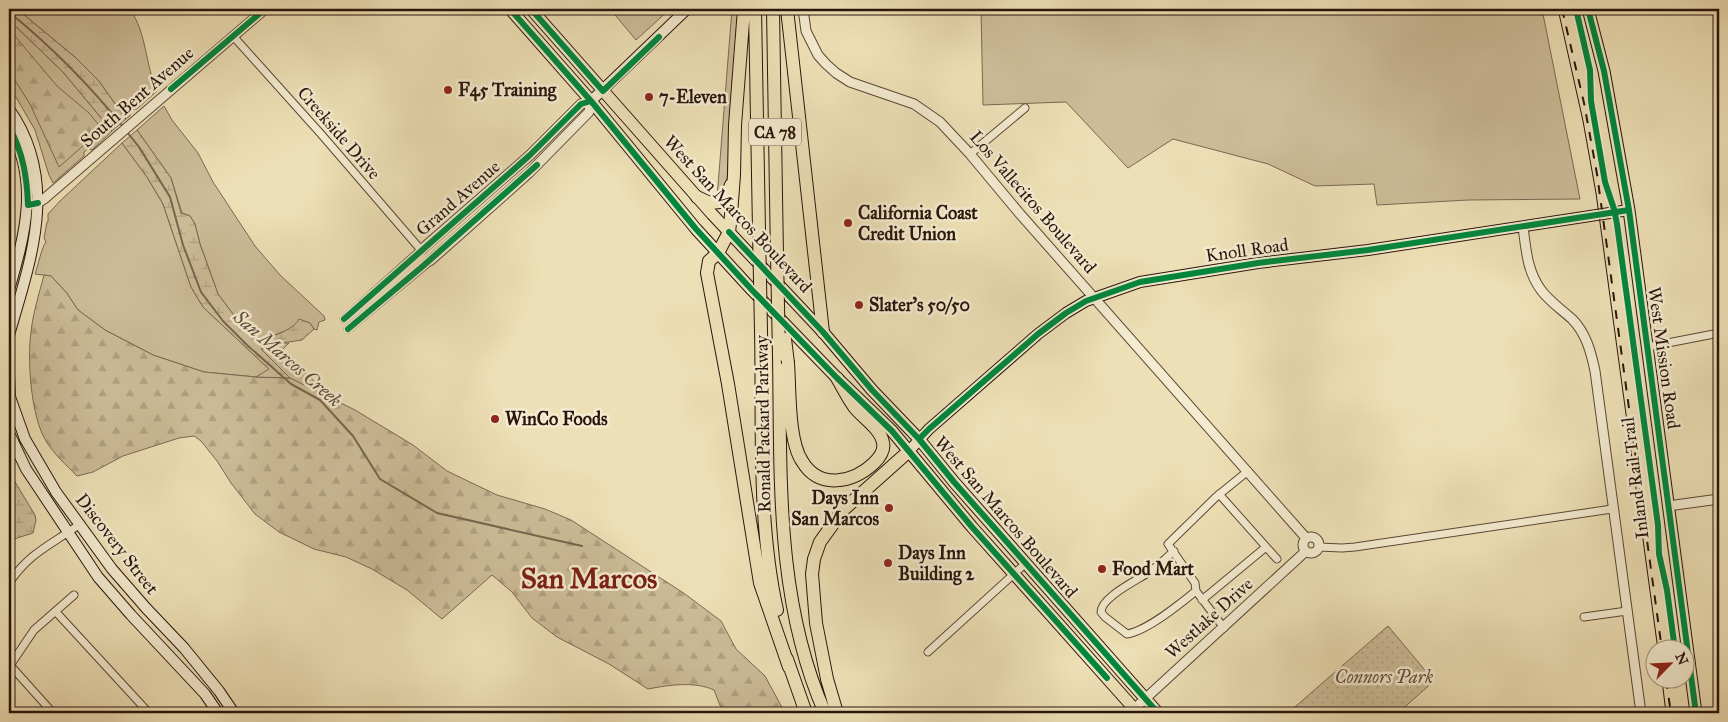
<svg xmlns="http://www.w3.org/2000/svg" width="1728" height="722" font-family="'IM FELL Great Primer',serif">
	<defs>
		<pattern id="forest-firs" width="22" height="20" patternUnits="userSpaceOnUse" patternTransform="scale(1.25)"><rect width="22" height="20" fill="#cdbd99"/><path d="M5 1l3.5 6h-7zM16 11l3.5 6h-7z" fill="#b0a283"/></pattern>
		<pattern id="wetland-marsh" width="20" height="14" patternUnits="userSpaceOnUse" patternTransform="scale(1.25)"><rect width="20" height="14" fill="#cdbd99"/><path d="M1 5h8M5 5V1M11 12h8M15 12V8" fill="none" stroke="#b0a283"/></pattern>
		<pattern id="park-dots" width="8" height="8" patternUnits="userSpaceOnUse" patternTransform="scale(1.25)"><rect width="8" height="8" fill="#cdbd99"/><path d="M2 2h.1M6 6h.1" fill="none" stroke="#b0a283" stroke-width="1.8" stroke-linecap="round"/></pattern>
	</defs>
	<rect width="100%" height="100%" fill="#eee0b6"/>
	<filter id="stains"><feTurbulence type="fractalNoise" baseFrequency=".004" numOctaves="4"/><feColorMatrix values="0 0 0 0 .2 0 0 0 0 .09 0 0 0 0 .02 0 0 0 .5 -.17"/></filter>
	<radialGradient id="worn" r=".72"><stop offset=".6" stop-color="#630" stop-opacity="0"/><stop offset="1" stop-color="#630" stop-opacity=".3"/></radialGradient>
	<path fill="#cdbd99" stroke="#7b6852" d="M17,9h113c17,25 15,55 27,82l-20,18h-3l-4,3v4l-4,3 -28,-39 -22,-22z
		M610,9h60l-34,31z
		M732,9h7l-12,171 -2,12 -8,6z
		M981,9h561l38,190 -112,1 -91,5 -3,-21 -59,2 -47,-22 -95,-25 -45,29 -62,-66 -83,3z
		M9,20l54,52 49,59 -20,19 -4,-1 -4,3v4l-31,27 -4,-8 -14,-45 -26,-45z
		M164,106l8,14 26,33 15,29 42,64 25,29 44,41 1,4 -6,2 -2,8 -3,-1 -4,-6c-19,3 -35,15 -54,16l-11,-9 -27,-36 -18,-50 -5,-20 -5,-8 -8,-3 -11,-35 -34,-48z
		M122,143l25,34 16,27 28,83 12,20 67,63 -14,7 -52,-5 -51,-17 -48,-25 -27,-20 -12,-18 -15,-16 -16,-2c3,-8 7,-28 11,-32l-2,-4 3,-16h1v-8l12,-13z
		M282,343h7l-8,8c7,19 32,20 36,37 -24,0 -41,-23 -56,-39l9,-1z"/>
	<path fill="url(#forest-firs)" stroke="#7b6852" d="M9,29l48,57 32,27 13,16 -43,38 -29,-63 -21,-33z
		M44,275l7,1 15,16 12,18 27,20 48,25 51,17 52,5 34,1 65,32 58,35 34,26 50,24 48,14 26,11 114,74 36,27 15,28 29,27 20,37h-62l-9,-23c-20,-9 -45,-5 -66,-1l-39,-25 -52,-27 -25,-19 -20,-26 -20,-17 -50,44 -35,-29 -35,-21 -26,-12 -32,-8 -35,-17 -24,-18 -24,-31 -14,-22 -16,-20 -7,-5 -15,2 -56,18 -30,16 -16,4c-11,-11 -23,-22 -31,-35 -15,-24 -19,-81 -15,-109 2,-19 8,-38 13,-57z"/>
	<path fill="url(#wetland-marsh)" stroke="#7b6852" d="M9,9h8l59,49 22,22 28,39 -14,12 -49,-59 -54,-52z
		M137,130l34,48 10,35 9,3 5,8 5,20 18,50 27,36 11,9c12,0 38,-9 43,-20l11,4 4,6 -12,11 -20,3 -12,5 -9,1 29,29 -34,-1 13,-8 -66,-62 -12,-20 -28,-83 -16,-27 -25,-34z
		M9,472l26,43 1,5 -3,13 -16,5 -8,6z"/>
	<path fill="url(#park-dots)" stroke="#7b6852" d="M1388,626l46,55 -36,32h-110z"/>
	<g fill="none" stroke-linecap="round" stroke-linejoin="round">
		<path stroke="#77654f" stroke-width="2" d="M9,12c44,36 79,71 115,116
			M127,132l12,15 31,50 13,48 18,47 22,29 24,24 44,39 29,16 33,36 27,43 57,34 145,33"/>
		<g stroke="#5a4736" stroke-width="9">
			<path id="minor" d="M233,36l88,98 100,116 -77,69
				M970,154l55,-46
				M348,329l82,-68
				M1647,347l72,-14
				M1219,494l58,65
				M1318,547l24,1 13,-1 257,-38
				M1174,551c-8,7 -16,15 -25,21 -11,8 -48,25 -48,40l4,5 22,17c20,-3 53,-30 69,-43
				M9,583c21,-31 42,-38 71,-59
				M1202,600l64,-53
				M56,612l93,101
				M1584,617l43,-6
				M1224,628l-28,-37 -1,-8 -27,-39 48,-47 32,-26
				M928,652l98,-89
				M10,665l43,48
				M9,667l25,-37 40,-35"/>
		</g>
		<g stroke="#5a4736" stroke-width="11">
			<path id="tertiary" d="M803,9l3,22 12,24 8,9 10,9 14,9 64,22 26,18 30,32 50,60 286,324
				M28,205l10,-2 6,-4 221,-190
				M1523,227c3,22 4,44 18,63 8,11 20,19 31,29 14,14 19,33 23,52l46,342
				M421,250l109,-95 51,-51 10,-3 -2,11 -60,61 -99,88
				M1668,506l51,-7
				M1303 545a8 8 0 1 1 16 0a8 8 0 1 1-16 0Z
				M1134,709l172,-158"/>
		</g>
		<g stroke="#29140c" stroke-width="12">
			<path id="secondary" d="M591,101l96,-92
				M9,109c51,72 22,150 0,226
				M9,127c31,54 16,107 0,163
				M9,375l1,22 15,42 31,53 56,77 34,39 38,40 35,43 15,22
				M9,433l17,36 72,108 33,38 74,79 13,19
				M909,451l20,-22 109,-95 28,-21 20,-12 54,-19 118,-19 110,-13 261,-40"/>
		</g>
		<g stroke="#29140c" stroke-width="13">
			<path id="primary" d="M510,9l81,92 105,128 56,61 85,88 55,53 80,96 166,186
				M531,9l181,205 111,118 49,58 47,49 35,43 204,231
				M1588,9l16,62 25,139 67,503"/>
		</g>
		<g stroke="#29140c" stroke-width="14">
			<path id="motorway" d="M744,9l-9,116 -1,50 -3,40 -2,17 -11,21 -9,8 -2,12 21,111 32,199 29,84
				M755,9l4,221
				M773,9l4,247
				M787,9l36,323
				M697,197l13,6 10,-1 7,-7 4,-10
				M761,331c2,92 -4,189 16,279
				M779,355c2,121 -4,245 46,358
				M788,363c2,26 0,77 14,98 17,29 51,22 72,2 5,-5 11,-12 9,-20 -2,-14 -20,-25 -28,-35 -7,-9 -12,-20 -18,-30
				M787,659l19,54
				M837,713l-10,-34 -11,-56 -4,-49 2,-15 6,-17 23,-32 66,-59"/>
		</g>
		<use href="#minor" stroke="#f4ebd0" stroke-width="7"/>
		<use href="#tertiary" stroke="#f4ebd0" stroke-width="9"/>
		<use href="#secondary" stroke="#f4ebd0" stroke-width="10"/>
		<use href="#primary" stroke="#eee0b6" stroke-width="11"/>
		<use href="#motorway" stroke="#eee0b6" stroke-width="12"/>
		<path stroke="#29140c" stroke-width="1" d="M1558,9l25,112 13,72 62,457
			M1662,680l4,33"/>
		<path stroke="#29140c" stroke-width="2" stroke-dasharray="9 9" stroke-linecap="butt" d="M1562,9l22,94 13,71 65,476
			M1666,680l5,33"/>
		<g stroke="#29140c" stroke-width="14" stroke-linecap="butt">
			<path id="motorway-bridge" d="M759,230l2,101
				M777,256l2,99
				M785,339l3,24"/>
		</g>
		<use href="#motorway-bridge" stroke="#eee0b6" stroke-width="12"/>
		<g stroke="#f4ebd0" stroke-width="9">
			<path id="cycleway" d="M510,9l81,92 105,128 56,61 85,88 55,53 80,96 135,151
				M531,9l72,82 56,-54
				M1576,9l14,61 1,31 14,81 9,27 3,15 41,301 1,29 8,36 8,60
				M1588,9l16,62 25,139 67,503
				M171,89l94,-80
				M9,127c14,25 18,50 19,78l10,-2
				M729,232l94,100 49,58 47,49 35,43 204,231
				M344,319l186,-164 51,-51 10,-3
				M348,329l75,-63 114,-101
				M919,439l10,-10 109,-95 28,-21 20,-12 54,-19 118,-19 110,-13 261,-40"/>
		</g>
		<use href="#cycleway" stroke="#00873e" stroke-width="6"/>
	</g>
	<g fill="#8f2418" stroke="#f4ebd0" stroke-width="2">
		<circle cx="448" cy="90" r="5"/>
		<circle cx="649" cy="97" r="5"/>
		<circle cx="848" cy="223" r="5"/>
		<circle cx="859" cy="305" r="5"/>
		<circle cx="495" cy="419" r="5"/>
		<circle cx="889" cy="508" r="5"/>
		<circle cx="888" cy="563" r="5"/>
		<circle cx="1102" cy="569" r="5"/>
	</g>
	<g text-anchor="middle" stroke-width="5" stroke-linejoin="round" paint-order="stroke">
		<rect fill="#f4ebd0" stroke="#665447" stroke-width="1" x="749" y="118.5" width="52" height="27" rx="4"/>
		<g font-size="16" font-weight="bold" fill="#29140c">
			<text x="775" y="138">CA 78</text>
		</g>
		<g font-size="18" font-weight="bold" fill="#29140c" stroke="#f4ebd0" text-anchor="start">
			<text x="458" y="96">F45 Training</text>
			<text x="659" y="103">7-Eleven</text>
			<text x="858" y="219">California Coast<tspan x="858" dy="21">Credit Union</tspan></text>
			<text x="869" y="311">Slater's 50/50</text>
			<text x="505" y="425">WinCo Foods</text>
			<text x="879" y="504" text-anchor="end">Days Inn<tspan x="879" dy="21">San Marcos</tspan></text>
			<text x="898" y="559">Days Inn<tspan x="898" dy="21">Building 2</tspan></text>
			<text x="1112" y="575">Food Mart</text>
		</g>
		<g font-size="18" fill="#29140c" stroke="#f4ebd0">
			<text transform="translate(137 97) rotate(-41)" y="6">South Bent Avenue</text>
			<text transform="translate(339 133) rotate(49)" y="6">Creekside Drive</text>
			<text transform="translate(458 198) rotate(-41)" y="6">Grand Avenue</text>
			<text transform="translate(1033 202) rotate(49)" y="6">Los Vallecitos Boulevard</text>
			<text transform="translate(738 214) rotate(47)" y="6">West San Marcos Boulevard</text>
			<text transform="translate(1247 250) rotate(-8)" y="6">Knoll Road</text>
			<text transform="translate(1664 358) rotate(82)" y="6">West Mission Road</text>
			<text transform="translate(763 424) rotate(-91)" y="6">Ronald Packard Parkway</text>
			<text transform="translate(1635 478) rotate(-97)" y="6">Inland Rail Trail</text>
			<text transform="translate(1006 517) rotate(49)" y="6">West San Marcos Boulevard</text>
			<text transform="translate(117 544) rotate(52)" y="6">Discovery Street</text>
			<text transform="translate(1209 618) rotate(-42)" y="6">Westlake Drive</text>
		</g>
		<g font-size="18" font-style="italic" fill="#624f3d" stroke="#f4ebd0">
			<text x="1384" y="683">Connors Park</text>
		</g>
		<g font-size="19" font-style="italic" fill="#5d4a39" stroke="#f4ebd0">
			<text transform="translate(288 358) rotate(41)" y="7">San Marcos Creek</text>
		</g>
		<g font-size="28" font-weight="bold" fill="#7a1f14" stroke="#f4ebd0">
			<text x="589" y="588">San Marcos</text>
		</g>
	</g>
	<rect width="1728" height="722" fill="none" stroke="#eee0b6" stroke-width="30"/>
	<rect x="10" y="10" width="1708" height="702" fill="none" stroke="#29140c" stroke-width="2.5"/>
	<rect x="15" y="15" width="1698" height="692" fill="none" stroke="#29140c"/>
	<g transform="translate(1670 664) rotate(66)"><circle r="24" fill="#f4ebd0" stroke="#a39582"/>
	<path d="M0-4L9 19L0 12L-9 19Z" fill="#8f2418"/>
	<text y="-8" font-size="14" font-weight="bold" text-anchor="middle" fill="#29140c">N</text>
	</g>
	<rect width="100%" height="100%" filter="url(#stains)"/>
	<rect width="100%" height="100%" fill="url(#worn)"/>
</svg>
